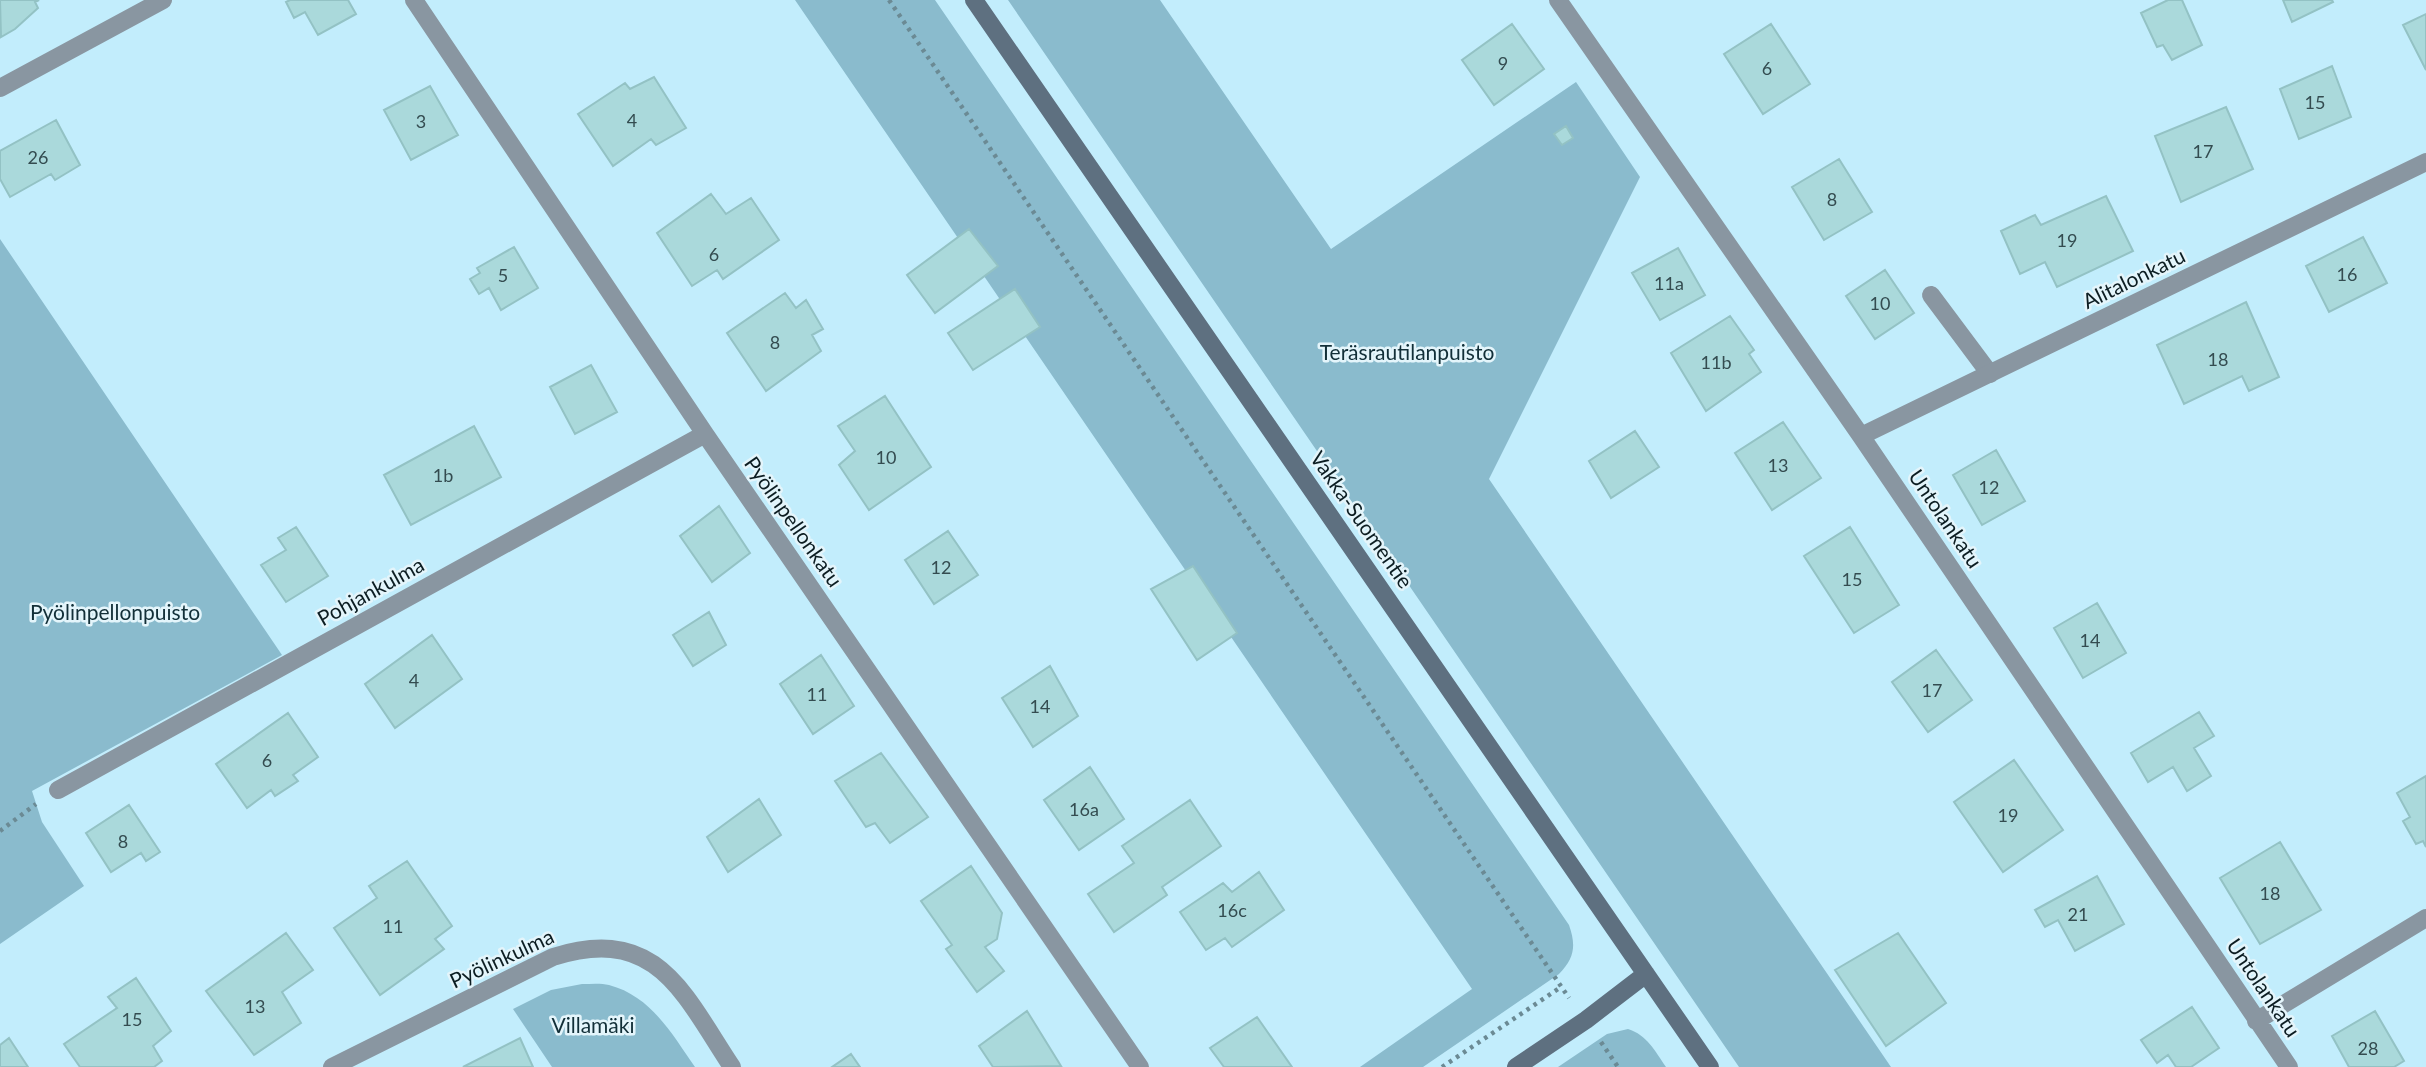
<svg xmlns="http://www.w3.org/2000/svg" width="2426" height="1067" font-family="Lato,sans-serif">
	<rect width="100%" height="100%" fill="#c2edfc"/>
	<path fill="#8abbcd" d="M795,0h140l634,925c7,20 6,33 -10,49l-136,93h-63l112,-78z
		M1008,0h152l171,249 245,-167 64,95 -151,302 402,588h-152z
		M0,239l282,416 -250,136 10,31 42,64 -84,58z
		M582,984c9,0 19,-1 27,1 42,11 63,49 86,82h-143l-39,-58 38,-19z
		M1628,1029c19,6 27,22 38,38h-108l49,-33z"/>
	<path fill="#aad9db" stroke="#93c2c4" stroke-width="2" d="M0,0h39l-4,2 3,6 -23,21 -14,8z
		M290,0h58l8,14 -38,21 -13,-23 -11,6 -8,-16z
		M2168,0h14l20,45 -30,15 -9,-15 -6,2 -16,-34z
		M2283,0h49l1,2 -41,20z
		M2426,14v56l-23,-45z
		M1512,24l32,45 -50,36 -32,-45z
		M1771,24l39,60 -47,30 -39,-60z
		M2332,66l19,51 -52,22 -19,-50z
		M654,77l32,51 -30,17 -5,-6 -38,27 -35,-52 47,-31 5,6z
		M430,86l28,49 -47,25 -27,-50z
		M2226,107l27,62 -72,33 -26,-66z
		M56,120l24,45 -25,15 -4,-6 -41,23 -10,-18v-28z
		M1566,126l7,12 -11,7 -8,-11z
		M1839,159l33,53 -48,28 -32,-53z
		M711,194l15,20 25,-16 28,42 -56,39 -6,-9 -25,16 -35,-53z
		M2106,196l27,55 -76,36 -12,-25 -25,12 -19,-43 34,-16 6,10z
		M969,229l29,37 -63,47 -28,-38z
		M2363,237l24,46 -58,29 -23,-46z
		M514,247l24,41 -37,22 -12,-22 -10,6 -9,-15 10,-6 -3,-5z
		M1678,248l27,47 -45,25 -28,-47z
		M1885,270l29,43 -39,26 -29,-43z
		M1015,289l25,38 -67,43 -25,-37z
		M785,293l11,15 10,-8 17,29 -11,6 9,16 -55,40 -39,-58z
		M2246,302l33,75 -30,14 -7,-15 -58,28 -27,-59z
		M1730,316l24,34 -5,4 12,18 -55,39 -35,-58z
		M591,365l26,47 -42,22 -25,-47z
		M885,396l46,71 -62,43 -30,-45 16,-14 -17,-25z
		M1783,422l38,56 -49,32 -37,-57z
		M474,426l27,51 -90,48 -27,-50z
		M1635,431l24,36 -48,31 -22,-37z
		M1996,450l29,51 -43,24 -29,-50z
		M719,506l31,47 -38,29 -32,-46z
		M296,527l32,49 -42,26 -25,-37 25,-15 -8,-12z
		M1850,527l49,78 -45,28 -50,-77z
		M948,531l30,44 -44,29 -29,-44z
		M1193,566l44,67 -40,27 -46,-71z
		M2097,603l29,50 -43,25 -29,-50z
		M709,612l17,33 -33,21 -20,-31z
		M432,635l30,44 -67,49 -30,-44z
		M1936,650l36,50 -44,32 -36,-50z
		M821,655l33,51 -41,28 -33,-50z
		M1050,666l28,50 -45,31 -31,-49z
		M2199,712l15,24 -20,12 17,28 -24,15 -14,-24 -25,15 -17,-29z
		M288,713l30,44 -25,18 5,6 -23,15 -4,-6 -24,18 -31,-44z
		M881,753l47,64 -38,26 -15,-20 -9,4 -31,-46z
		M2014,760l49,70 -60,42 -49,-70z
		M1090,767l34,52 -45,31 -35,-50z
		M2426,776v71l-3,-6 -7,3 -13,-23 7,-4 -13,-24z
		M759,799l22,36 -53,37 -21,-35z
		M1190,800l31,46 -59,41 5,8 -53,37 -26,-38 46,-31 -12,-17z
		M129,805l31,47 -14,9 -5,-8 -30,19 -25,-39z
		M2280,842l41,68 -61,34 -40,-66z
		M407,861l45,65 -17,13 9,10 -64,46 -46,-67 43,-30 -8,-12z
		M971,866l31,47 -5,26 -12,8 19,24 -27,21 -31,-43 6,-4 -31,-44z
		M1259,872l25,38 -52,37 -7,-9 -19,12 -26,-38 43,-29 9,9z
		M2097,876l27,48 -49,27 -17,-31 -13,7 -10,-17z
		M286,933l27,37 -31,22 19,31 -47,32 -48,-64z
		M1898,933l48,70 -60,43 -51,-76z
		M136,978l35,53 -18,15 9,15 -8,6h-74l-16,-23 53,-36 -9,-11z
		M2192,1007l27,41 -28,19h-15l-8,-12 -11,8 -16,-23z
		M1027,1011l34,55 -68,1 -14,-21z
		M2375,1011l29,50 -10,6h-45l-17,-31z
		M1257,1017l35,50h-68l-14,-19z
		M9,1038l19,29h-28v-22z
		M520,1038l13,29h-70z
		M851,1054l9,13h-28z"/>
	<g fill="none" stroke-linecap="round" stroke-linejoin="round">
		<path stroke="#6b8a94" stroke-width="4.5" stroke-dasharray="3.5 5" stroke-linecap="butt" d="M889,0l680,998
			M0,831l36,-27
			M1601,1042l17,25
			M1442,1067l119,-80"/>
		<path stroke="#8996a1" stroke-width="18" d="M1931,295l59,79"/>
		<path stroke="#8996a1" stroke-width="18" d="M414,0l291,434 435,633
			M1558,0l303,436 428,631
			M0,88l163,-88
			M1861,436l565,-274
			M58,790l647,-356
			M2256,1021l170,-103
			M332,1067l221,-110c104,-33 130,36 179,110"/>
		<path stroke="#5e7080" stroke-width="18" d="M974,0l736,1067
			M1516,1067l70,-47 60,-46"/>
	</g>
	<g text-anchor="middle" stroke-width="5" stroke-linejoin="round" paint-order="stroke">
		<g font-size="18" fill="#344c50">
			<text x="1503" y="70">9</text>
			<text x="1767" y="75">6</text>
			<text x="2315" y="109">15</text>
			<text x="632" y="127">4</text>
			<text x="421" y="128">3</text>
			<text x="2203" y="158">17</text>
			<text x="38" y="164">26</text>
			<text x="1832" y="206">8</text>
			<text x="2067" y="247">19</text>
			<text x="714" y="261">6</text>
			<text x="2347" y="281">16</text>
			<text x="503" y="282">5</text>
			<text x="1669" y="290">11a</text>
			<text x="1880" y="310">10</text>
			<text x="775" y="349">8</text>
			<text x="2218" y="366">18</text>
			<text x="1716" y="369">11b</text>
			<text x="886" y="464">10</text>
			<text x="1778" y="472">13</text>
			<text x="443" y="482">1b</text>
			<text x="1989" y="494">12</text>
			<text x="941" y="574">12</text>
			<text x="1852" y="586">15</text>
			<text x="2090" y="647">14</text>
			<text x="414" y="687">4</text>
			<text x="1932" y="697">17</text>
			<text x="817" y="701">11</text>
			<text x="1040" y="713">14</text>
			<text x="267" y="767">6</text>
			<text x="1084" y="816">16a</text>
			<text x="2008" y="822">19</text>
			<text x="123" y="848">8</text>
			<text x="2270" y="900">18</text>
			<text x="1232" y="917">16c</text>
			<text x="2078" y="921">21</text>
			<text x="393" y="933">11</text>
			<text x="255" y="1013">13</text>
			<text x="132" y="1026">15</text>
			<text x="2368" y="1055">28</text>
		</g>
		<g font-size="21" fill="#0c1d22" stroke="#e4f5fb">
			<text transform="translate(2134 279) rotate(-26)" y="7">Alitalonkatu</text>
			<text transform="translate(1945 519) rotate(56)" y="7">Untolankatu</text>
			<text transform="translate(1361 520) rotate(55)" y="7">Vakka-Suomentie</text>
			<text transform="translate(793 522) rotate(55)" y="7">Pyölinpellonkatu</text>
			<text transform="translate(371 592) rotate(-29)" y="7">Pohjankulma</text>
			<text transform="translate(502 959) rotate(-25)" y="7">Pyölinkulma</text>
			<text transform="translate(2263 988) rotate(56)" y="7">Untolankatu</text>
		</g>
		<g font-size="21" fill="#122f38" stroke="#e4f5fb">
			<text x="1407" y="360">Teräsrautilanpuisto</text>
			<text x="115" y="620">Pyölinpellonpuisto</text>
			<text x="593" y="1033">Villamäki</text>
		</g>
	</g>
</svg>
